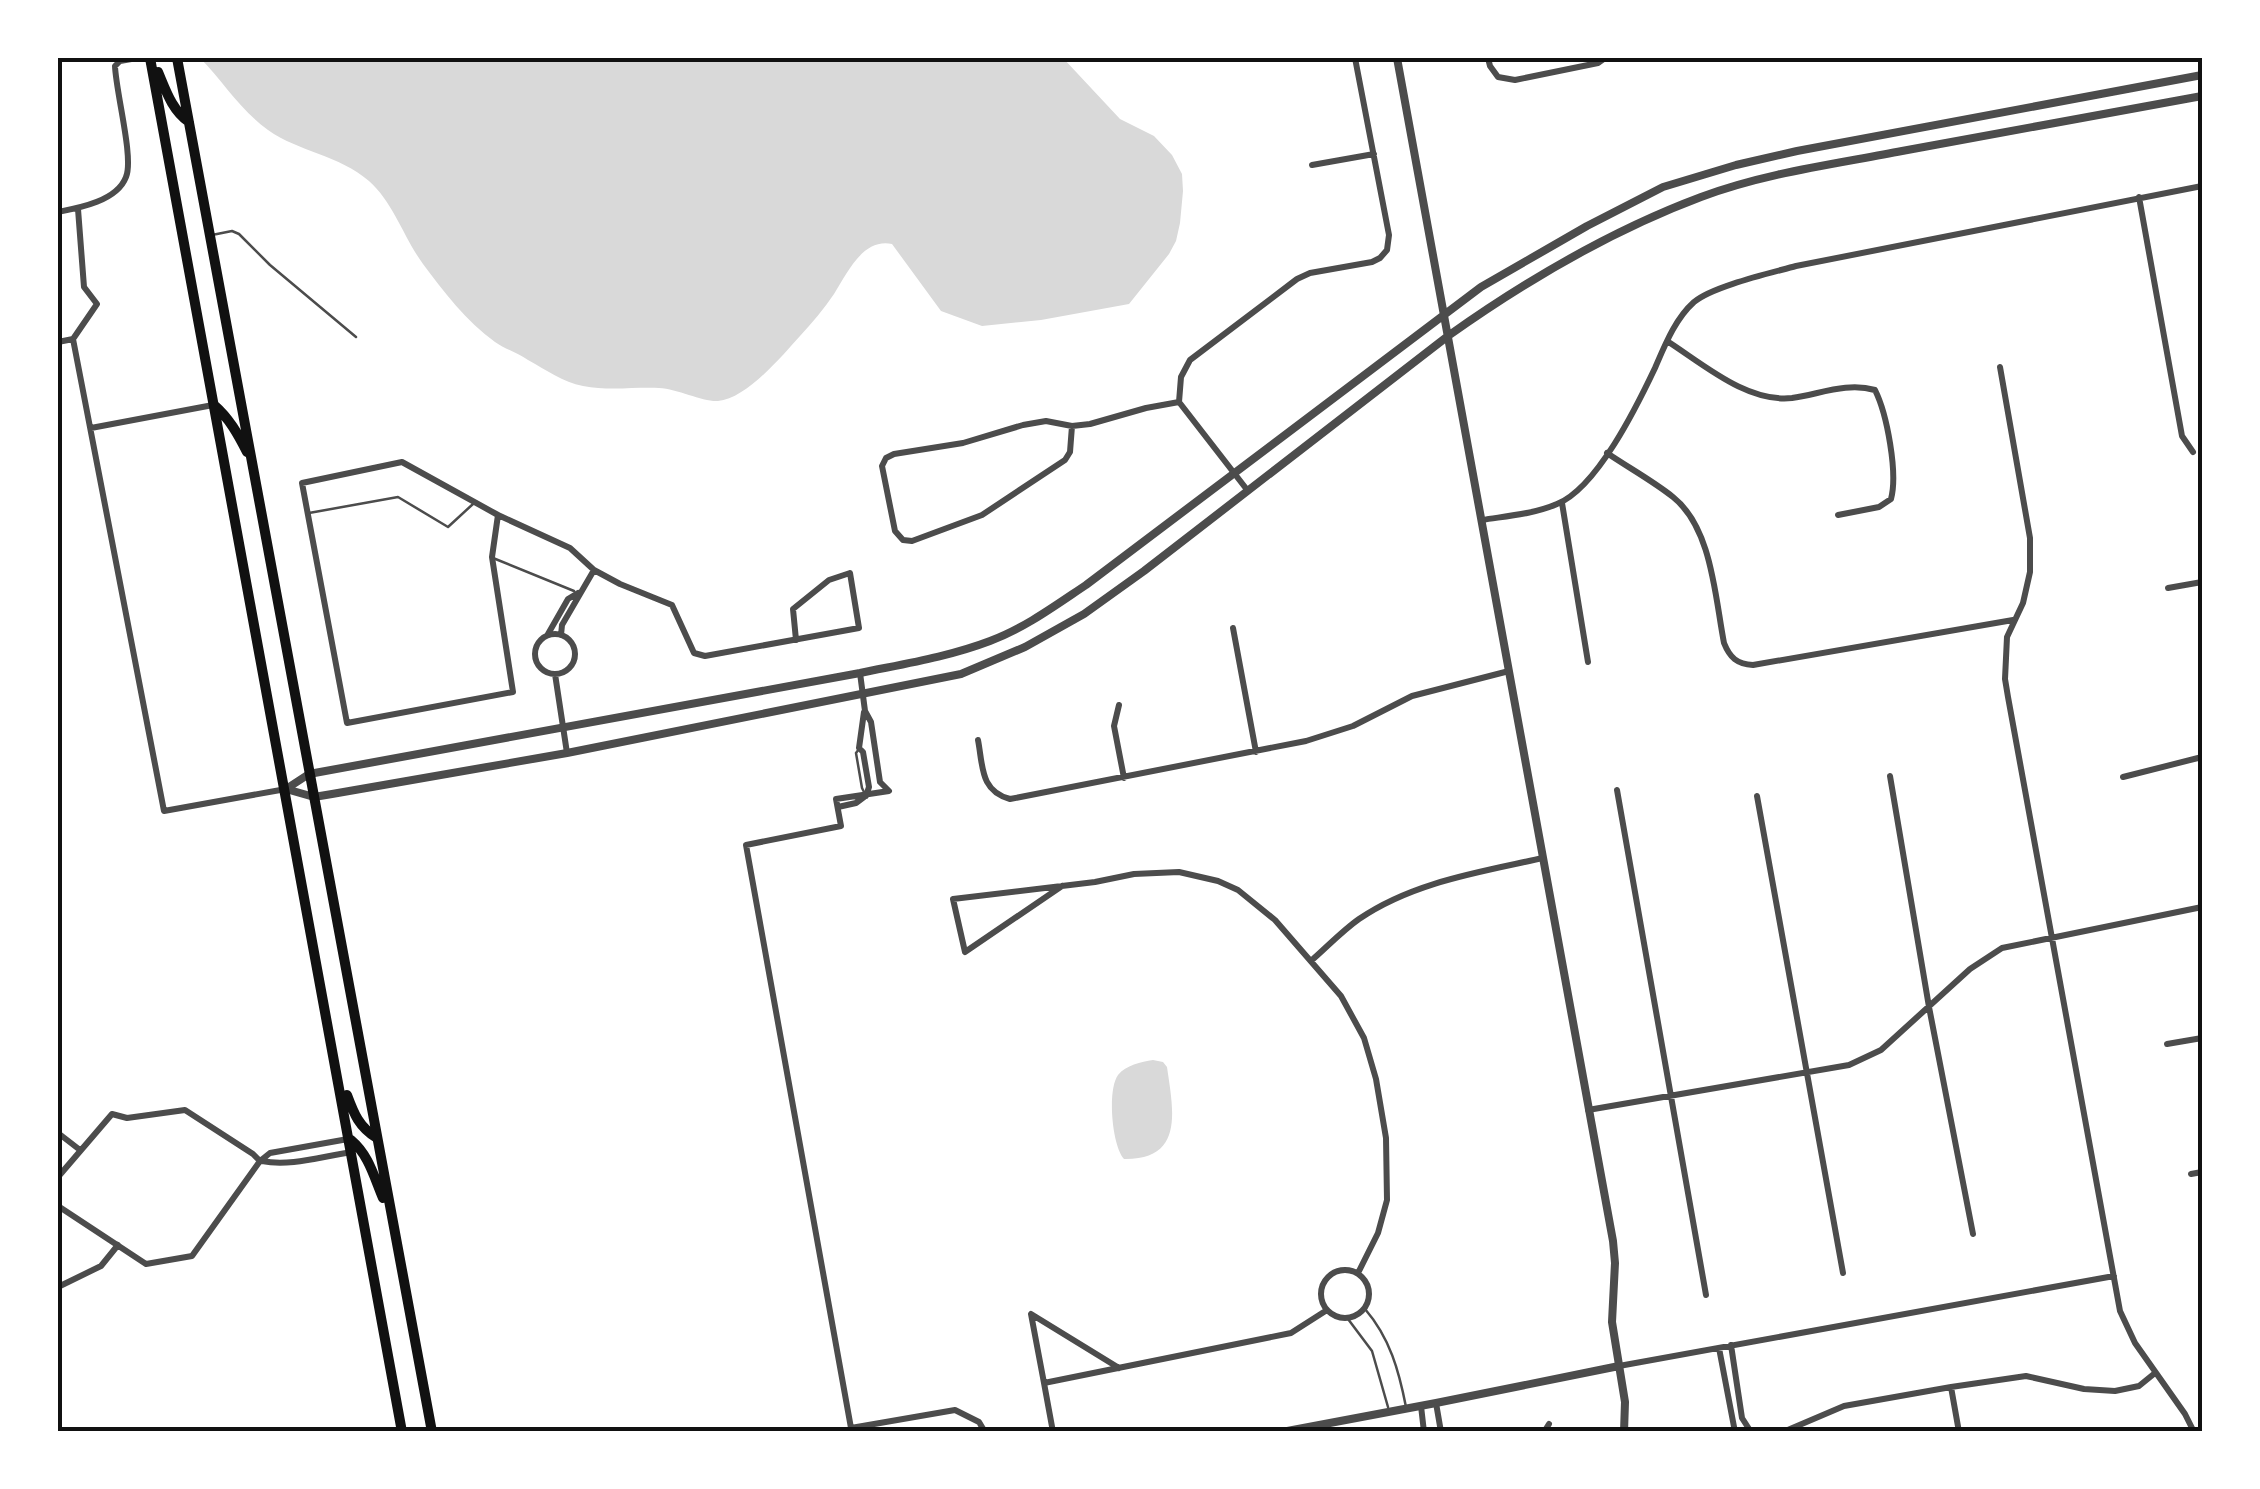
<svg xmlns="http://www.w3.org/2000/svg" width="2260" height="1489" font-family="Manrope,sans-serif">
	<rect width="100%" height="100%" fill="#fff"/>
	<path fill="#d9d9d9" d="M200,58h863l57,61 34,17 18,19 10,19 1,17 -3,32 -4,18 -7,13 -40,50 -88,16 -59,6 -41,-15 -49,-67c-30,-6 -45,30 -58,50 -10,15 -22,29 -34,42 -18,20 -54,63 -82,65 -15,1 -40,-12 -59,-13 -26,-1 -51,3 -76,-2 -20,-4 -37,-16 -55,-26 -10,-7 -23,-11 -33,-18 -28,-20 -52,-51 -72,-78 -19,-26 -30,-62 -54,-83 -30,-26 -70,-29 -101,-51 -28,-20 -45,-49 -68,-72z
		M1153,1060l10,2 4,5c6,42 18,93 -43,92 -12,-13 -17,-69 -6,-84 8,-10 23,-13 35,-15z"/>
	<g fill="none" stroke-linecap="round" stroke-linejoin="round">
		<path stroke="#4c4c4c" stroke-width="2.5" d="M212,235l20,-4 7,3 31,31 86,72
			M309,513l89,-16 50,30 25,-23
			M493,558l81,33
			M859,749l-3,4 6,35 3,6
			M1365,1309c25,29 34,62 41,98
			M1348,1319l24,32 16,56"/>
		<path stroke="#4c4c4c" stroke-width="6" d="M1488,58l2,8 8,11 17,3 83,-17 7,-5
			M1312,165l62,-11
			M2139,197l43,239 11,16
			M78,209l6,78 13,17 -24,35 91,472 122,-22
			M58,212c21,-4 59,-11 68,-35 8,-19 -10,-84 -11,-111l5,-5 17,-3
			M1667,341c36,23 80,62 125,57 28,-4 55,-16 83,-8 12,24 23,83 16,109l-12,8 -41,8
			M58,342l15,-3
			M2000,367l30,171v34l-7,31 -16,34 -2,42 3,18 112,614 15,32 50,71 9,18
			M1072,426l-2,26 -5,8 -83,55 -70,26 -9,-1 -8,-9 -13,-65 4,-8 8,-4 69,-11 60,-18 23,-4 26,5 18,-2 56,-16 33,-6
			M91,428l122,-23
			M1607,453c22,15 46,28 66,44 39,31 42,100 51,146 6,15 13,21 29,22l260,-45
			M402,462l96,53 -6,42 21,135 -166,31 -45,-240z
			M1248,491l-69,-89 2,-25 9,-17 107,-81 13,-6 62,-11 8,-4 7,-8 2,-15 -34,-177h-5
			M1562,503l26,159
			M498,515l72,33 24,22 26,14 52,21 22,48 11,3 154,-28 -9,-55 -21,7 -36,29 3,31
			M1482,520c25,-4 52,-6 75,-16 40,-16 80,-98 98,-136 10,-23 20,-49 39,-66 19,-16 77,-29 102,-36l406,-80
			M2168,588l34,-6
			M1233,628l23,124
			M548,634l20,-35 10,-6
			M535 654a20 20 0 1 1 40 0a20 20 0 1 1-40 0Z
			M561,635l1,-10 32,-55
			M860,673l5,38 6,11 9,60 9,9 -53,8 5,27 -95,19 105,583 104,-18 24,12 6,10
			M555,674l12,79
			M1119,705l-5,21 10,52
			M864,712l-5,36 4,4 6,35 -3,9
			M978,740c5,26 2,51 32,59l296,-58 47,-15 59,-30 97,-25
			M1890,776l39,231 44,227
			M2123,777l79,-20
			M1617,790l89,505
			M1757,796l86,477
			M838,807l18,-4 8,-6
			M1062,886l-97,66 -12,-53 142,-17 39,-8 45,-2 39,9 20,9 37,30 66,76 23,42 12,41 10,59 1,62 -9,33 -20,40
			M1312,960c15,-13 30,-29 47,-41 54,-37 121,-47 184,-61
			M2167,1044l35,-6
			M1588,1110l261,-45 32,-15 89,-81 32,-21 200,-41
			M58,1133l22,17
			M262,1161c28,6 61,-5 90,-9
			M2191,1174l11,-2
			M58,1177l54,-63 15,4 58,-8 68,44 7,7
			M58,1206l88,58 46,-8 68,-95 10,-8 78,-14
			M1321 1294a24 24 0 1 1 48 0a24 24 0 1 1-48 0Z
			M58,1287l43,-21 17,-21
			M1731,1345l11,73 9,14
			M1719,1348l16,84
			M1619,1366l495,-90
			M1119,1368l-88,-54 13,69 247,-50 36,-23
			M1044,1383l9,49
			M1951,1387l8,45
			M1436,1403l5,29
			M1421,1406l3,26
			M1544,1432l5,-8
			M1783,1432l61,-26 107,-19 75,-11 58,13 31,2 24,-5 16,-13"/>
		<path stroke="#4c4c4c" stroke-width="8" d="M1397,58l216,1183 2,22 -3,59 13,80 -1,30
			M286,789l23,-15 551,-101c43,-9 88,-16 130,-32 35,-13 66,-36 96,-56l395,-298 106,-61 76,-39 73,-22 61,-14 405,-76
			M286,789l28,8 18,-3 235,-41 394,-79 64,-27 59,-33 60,-43 304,-235c79,-56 162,-105 253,-139 64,-24 134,-33 201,-46 100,-18 200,-37 300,-55
			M1282,1432l154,-29 183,-37"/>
		<path stroke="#111" stroke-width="10" d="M150,58l252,1374
			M177,58l255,1374
			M158,72c8,19 14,38 31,50
			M214,405c15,13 24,29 33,47
			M347,1095c7,19 12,32 30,43
			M351,1140c18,15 23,37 32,58"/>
	</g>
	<rect width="2260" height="1489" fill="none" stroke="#ffffff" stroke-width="120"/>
	<rect x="60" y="60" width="2140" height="1369" fill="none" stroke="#111" stroke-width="4"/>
</svg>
